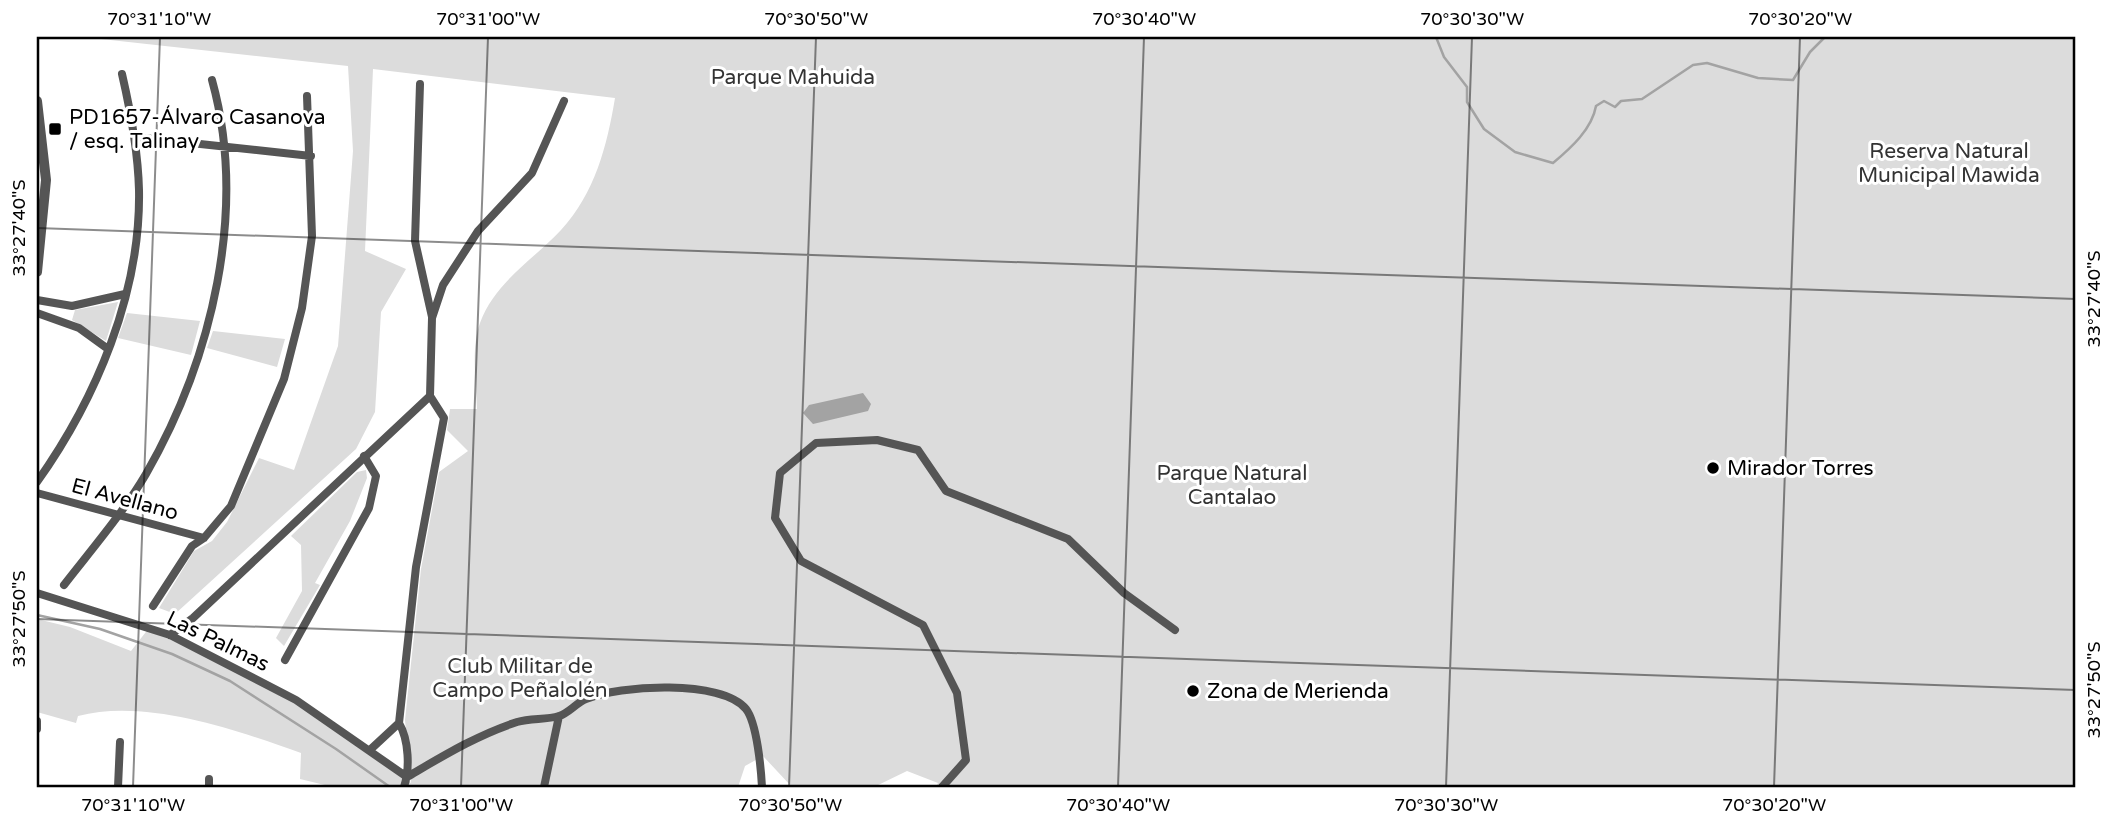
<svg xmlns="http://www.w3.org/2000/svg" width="2113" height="824" font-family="'Varela Round',sans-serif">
	<rect width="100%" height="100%" fill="#fff"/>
	<path fill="#dcdcdc" d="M83,37h1993v750h-1140l2,-4 -31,-12 -33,16h-78l-5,-1 -28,-30 -18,10 -7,21h-405l-33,-8 1,-26c-64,-23 -156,-55 -223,-37l-2,7 -39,-11v-93l33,8 61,24 18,-23 144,73 72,46 46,36 -6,-63 16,-151 18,-97 29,-21 -21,-21 3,-21h27c-1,-26 -6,-62 3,-86 15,-41 53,-63 81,-93 34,-37 46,-84 54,-132l-242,-29 -8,182 41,18 -25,43 -6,100 -19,37 -181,165 -16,-6 35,-57 18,-10 15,-19 32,-64 35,12 44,-124 15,-195 -5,-85z
		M118,302l-12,39 -34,-21 3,-10z
		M127,313l73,8 -9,34 -73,-17z
		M213,331l72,8 -8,28 -70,-19z
		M366,470l1,8 -17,43 -35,62 5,2 -36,61 -8,-8 26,-47 -1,-46 -10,-9 66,-64z"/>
	<path fill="#a3a3a3" d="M863,393l8,11 -3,7 -55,13 -10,-11 6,-8z"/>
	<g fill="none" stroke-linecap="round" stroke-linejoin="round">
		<path stroke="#a3a3a3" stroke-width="2.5" d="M1436,37l8,20 23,30v15l17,27 31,23 38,11c18,-15 39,-34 43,-57l8,-5 11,6 6,-6 21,-2 51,-34 14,-2 51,15 35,2 17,-28 15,-15
			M37,615l63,14 72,25 58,27 106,68 54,38"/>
		<path stroke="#555" stroke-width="8" d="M420,84l-5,157 17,76
			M135,137l176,19
			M37,300l35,6 53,-12
			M37,313l42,15 29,21
			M37,482c59,-83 104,-189 102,-292 -1,-40 -8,-77 -17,-116
			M37,493l167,45
			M64,585c28,-36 59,-72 82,-111 66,-115 102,-264 66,-394
			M37,593l133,42 126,65 111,77
			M153,606l39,-60 12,-8 27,-32 53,-127 18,-71 10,-72 -5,-140
			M170,635l23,-17 237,-222 2,-78 11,-33 35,-54 54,-58 32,-72
			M285,660l84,-152 7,-32 -12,-20
			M399,723c10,17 11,46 5,64
			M37,729v-8
			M371,749l28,-26 17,-156 28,-149 -14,-22
			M407,777c36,-21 70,-42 110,-55 14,-4 29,-2 42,-6 10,-3 17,-13 27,-17 33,-14 136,-20 160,10 11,14 15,60 16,78
			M118,787l2,-45
			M209,787v-8
			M544,787l15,-71
			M942,787l24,-27 -9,-67 -34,-68 -122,-64 -26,-43 5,-45 36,-30 61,-3 41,10 28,41 122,48 56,54 51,37"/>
		<path stroke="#555" stroke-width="10" d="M37,101l9,79 -9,92"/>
	</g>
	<path fill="none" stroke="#000" stroke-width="2" stroke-opacity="0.45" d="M37,228l2039,71M37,619l2039,71M133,787l27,-750M461,787l27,-750M789,787l27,-750M1118,787l26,-750M1446,787l26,-750M1774,787l26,-750"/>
	<g fill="#000" stroke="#fff" stroke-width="2.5">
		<rect x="48" y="122" width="14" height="14" rx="3.5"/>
		<circle cx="1713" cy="468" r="7"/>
		<circle cx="1193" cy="691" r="7"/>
	</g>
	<g text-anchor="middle" stroke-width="6" stroke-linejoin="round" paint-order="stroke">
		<g font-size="21" fill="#333" stroke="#fff">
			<text x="793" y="84">Parque Mahuida</text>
			<text x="1949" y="158">Reserva Natural<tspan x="1949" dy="24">Municipal Mawida</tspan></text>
			<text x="1232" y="480">Parque Natural<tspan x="1232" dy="24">Cantalao</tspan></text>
			<text x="520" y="673">Club Militar de<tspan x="520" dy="24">Campo Peñalolén</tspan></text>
		</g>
		<g font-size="21" fill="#000" stroke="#fff" text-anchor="start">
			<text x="69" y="124">PD1657-Álvaro Casanova<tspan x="69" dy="24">/ esq. Talinay</tspan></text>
			<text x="1727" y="475">Mirador Torres</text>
			<text x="1207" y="698">Zona de Merienda</text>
		</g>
		<g font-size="21" fill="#000" stroke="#fff">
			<text transform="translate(125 499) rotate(15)" y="7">El Avellano</text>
			<text transform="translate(218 641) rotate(26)" y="7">Las Palmas</text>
		</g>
	</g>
	<rect width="2113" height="824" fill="none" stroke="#ffffff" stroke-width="77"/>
	<rect x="38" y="38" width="2036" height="748" fill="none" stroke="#000" stroke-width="2.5"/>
	<g font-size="18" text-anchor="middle" fill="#000">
		<text x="159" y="25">70°31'10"W</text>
		<text x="488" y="25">70°31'00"W</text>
		<text x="816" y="25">70°30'50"W</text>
		<text x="1144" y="25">70°30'40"W</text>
		<text x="1472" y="25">70°30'30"W</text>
		<text x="1800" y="25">70°30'20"W</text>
		<text transform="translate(19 228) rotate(-90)" y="6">33°27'40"S</text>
		<text transform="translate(2094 299) rotate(-90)" y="6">33°27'40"S</text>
		<text transform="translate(19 619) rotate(-90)" y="6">33°27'50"S</text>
		<text transform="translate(2094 690) rotate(-90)" y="6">33°27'50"S</text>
		<text x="133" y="811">70°31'10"W</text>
		<text x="461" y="811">70°31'00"W</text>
		<text x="790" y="811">70°30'50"W</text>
		<text x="1118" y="811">70°30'40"W</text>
		<text x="1446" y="811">70°30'30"W</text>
		<text x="1774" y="811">70°30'20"W</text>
	</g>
</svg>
